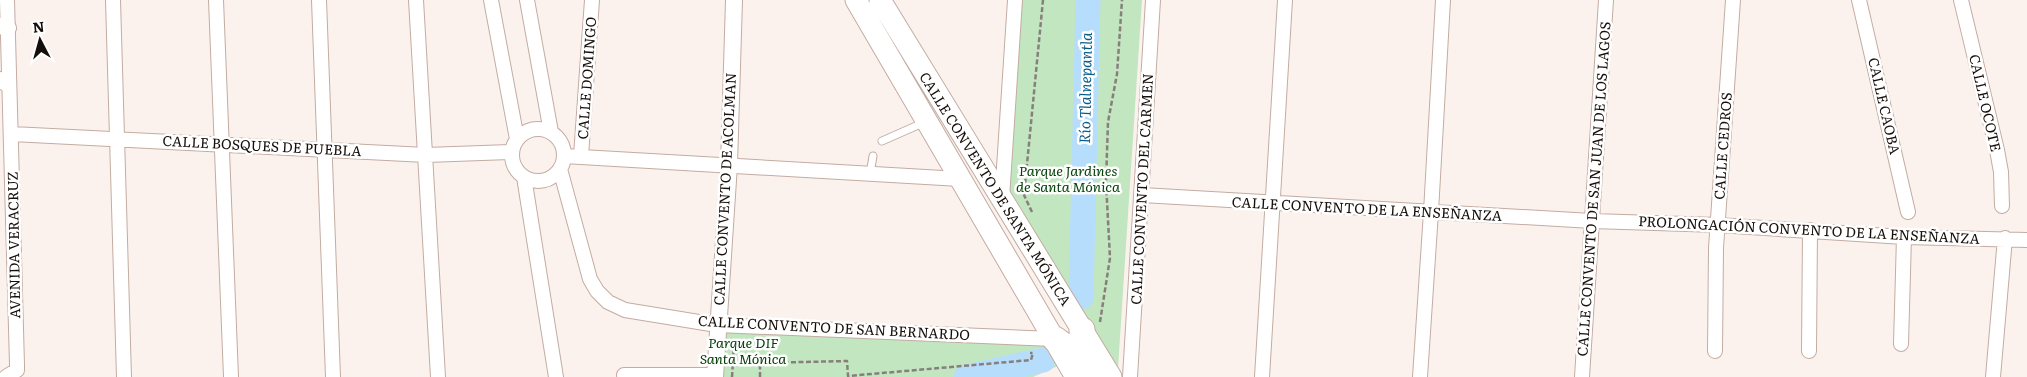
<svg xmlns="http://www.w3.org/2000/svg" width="2027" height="377" font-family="Literata,serif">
	<rect width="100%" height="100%" fill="#fcf2ed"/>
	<path fill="#c2e6c0" d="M1021,0h121l-24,368 -114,-169z
		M717,325l323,19 12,7 6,15 -25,11h-315z"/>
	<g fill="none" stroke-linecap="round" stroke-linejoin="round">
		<path stroke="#b6defc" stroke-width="25" d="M1081,297l7,-297
			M966,377l77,-17"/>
		<g stroke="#c3aca2" stroke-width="9">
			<path id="service" d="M882,141l43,-19
				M870,174l3,-18"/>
		</g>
		<g stroke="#c3aca2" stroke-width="16">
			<path id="minor" d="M113,0l11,377
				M216,0l15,377
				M319,0l14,377
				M416,0l22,377
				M491,0l26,139
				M527,0l24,132
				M1859,0l49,212
				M1961,0l36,150 4,22 1,34
				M512 155a26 26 0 1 1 52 0a26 26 0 1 1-52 0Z
				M12,134l414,21 86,-3
				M564,156l396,23
				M581,156l11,-156
				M560,169l30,110 7,12 11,11 17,8 92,15 338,14
				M524,177l32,200
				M1142,195l450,26 126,4 186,12 123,3
				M1002,198l13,-198
				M1901,344l3,-107
				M1715,351l1,-103 17,-248
				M1809,351l1,-121
				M624,375h91
				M6,377l11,-7v-5l-10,-365
				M1130,377l23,-377
				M1262,377l23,-377
				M1420,377l11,-165 12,-212
				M1582,377l24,-377
				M1993,377l12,-139"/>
		</g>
		<g stroke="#c3aca2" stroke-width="18">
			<path id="tertiary" d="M0,26l8,2
				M0,80l8,4
				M715,377l14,-212 5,-165"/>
		</g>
		<g stroke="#c3aca2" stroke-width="23">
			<path id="primary" d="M856,0l220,377
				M880,0l231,377"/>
		</g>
		<g stroke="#c3aca2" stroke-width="27">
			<path id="motorway" d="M1082,330l1,30
				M1055,339l28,21 10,17"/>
		</g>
		<path stroke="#887f7b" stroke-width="2.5" stroke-dasharray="5 2.5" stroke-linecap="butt" d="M1032,212l-8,-17 19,-195
			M1100,322l10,-64 -4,-76 2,-60 9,-48 5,-74
			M732,377l2,-31
			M760,377v-14l87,-2 1,15 183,-16 2,-7h-3"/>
		<use href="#service" stroke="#fff" stroke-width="7"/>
		<use href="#minor" stroke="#fff" stroke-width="14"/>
		<use href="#tertiary" stroke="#fff" stroke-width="16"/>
		<use href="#primary" stroke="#fff" stroke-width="21"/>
		<use href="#motorway" stroke="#fff" stroke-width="25"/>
	</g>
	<g text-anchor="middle" stroke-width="5" stroke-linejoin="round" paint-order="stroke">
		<g font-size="14" fill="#160e0a" stroke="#fff">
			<text transform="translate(587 78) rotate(-86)" y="5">CALLE DOMINGO</text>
			<text transform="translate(1985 103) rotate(77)" y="5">CALLE OCOTE</text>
			<text transform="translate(1884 106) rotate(77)" y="5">CALLE CAOBA</text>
			<text transform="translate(262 146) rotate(3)" y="5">CALLE BOSQUES DE PUEBLA</text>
			<text transform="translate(1723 146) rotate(-86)" y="5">CALLE CEDROS</text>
			<text transform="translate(725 189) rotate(-87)" y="5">CALLE CONVENTO DE ACOLMAN</text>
			<text transform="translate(995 189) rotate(58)" y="5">CALLE CONVENTO DE SANTA MÓNICA</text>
			<text transform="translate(1142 189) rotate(-87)" y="5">CALLE CONVENTO DEL CARMEN</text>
			<text transform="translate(1594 189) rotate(-86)" y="5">CALLE CONVENTO DE SAN JUAN DE LOS LAGOS</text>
			<text transform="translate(1367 209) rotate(3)" y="5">CALLE CONVENTO DE LA ENSEÑANZA</text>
			<text transform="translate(1809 230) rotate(3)" y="5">PROLONGACIÓN CONVENTO DE LA ENSEÑANZA</text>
			<text transform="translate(14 245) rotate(-91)" y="5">AVENIDA VERACRUZ</text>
			<text transform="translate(834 328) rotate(3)" y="5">CALLE CONVENTO DE SAN BERNARDO</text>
		</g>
		<g font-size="14" font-style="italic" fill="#013d04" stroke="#fff">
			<text x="1068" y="176">Parque Jardines<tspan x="1068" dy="16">de Santa Mónica</tspan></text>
			<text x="743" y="348">Parque DIF<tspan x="743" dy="16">Santa Mónica</tspan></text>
		</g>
		<g font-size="15" font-style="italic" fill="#075b89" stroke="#fff">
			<text transform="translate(1086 88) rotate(-89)" y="5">Río Tlalnepantla</text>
		</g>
	</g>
	<g transform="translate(40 40) rotate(354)" stroke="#ffffff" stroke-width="4" paint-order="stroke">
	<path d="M0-4L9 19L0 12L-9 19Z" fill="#160e0a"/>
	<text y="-8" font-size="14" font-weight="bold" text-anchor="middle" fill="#160e0a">N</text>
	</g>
</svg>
